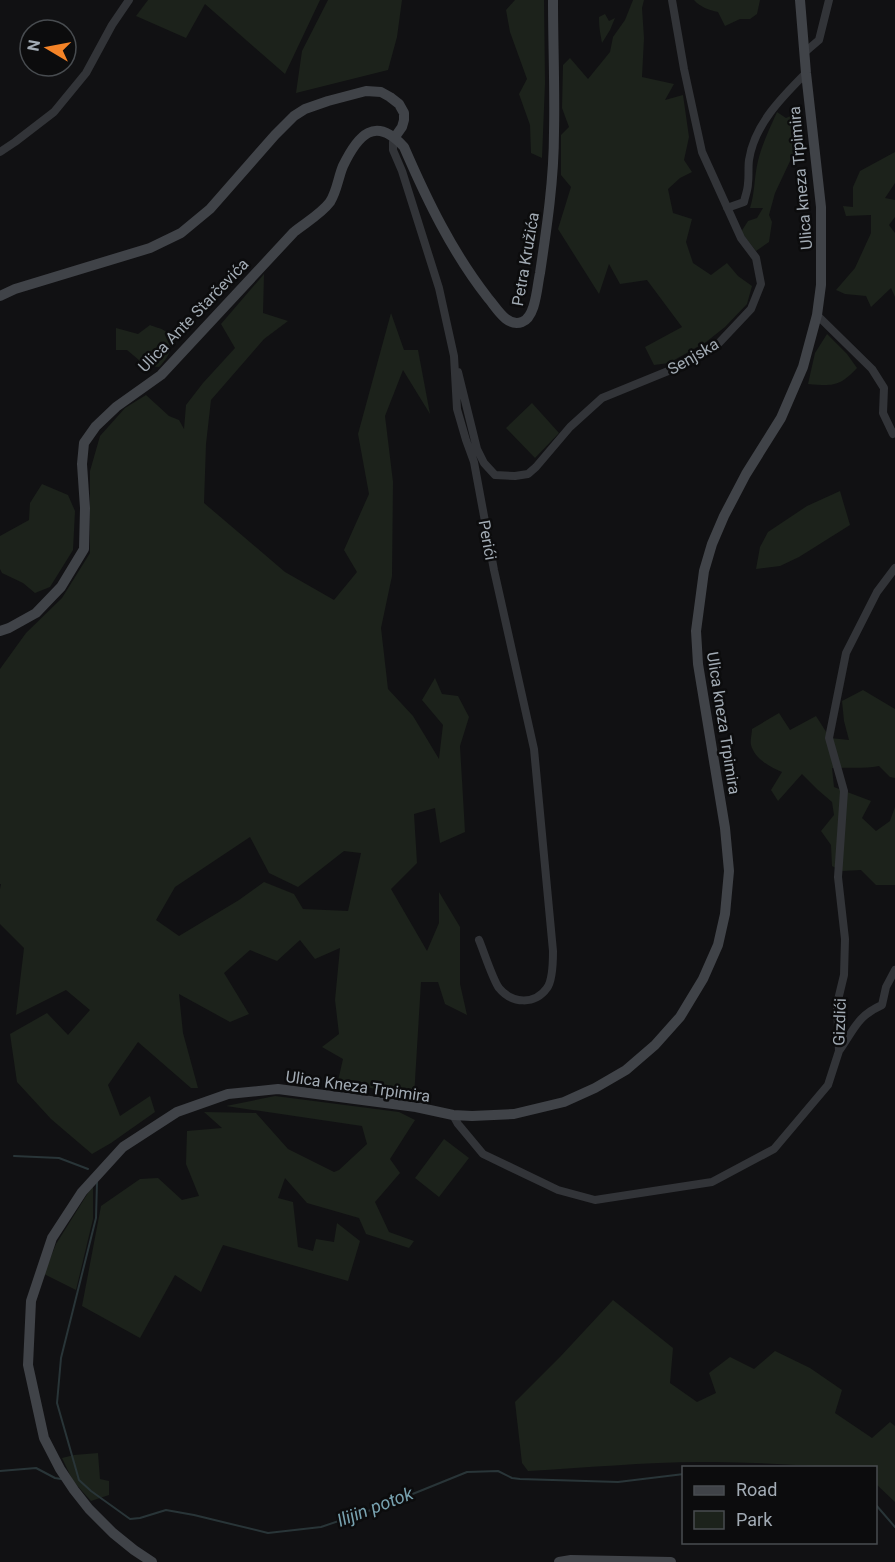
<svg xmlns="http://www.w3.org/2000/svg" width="895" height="1562" font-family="Roboto,sans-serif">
	<rect width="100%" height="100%" fill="#111113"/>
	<path fill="#1c221b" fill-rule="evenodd" d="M148,0h172l-35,74 -80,-70 -19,34 -50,-22z
		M328,0h74l-5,37 -9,33 -92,23 6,-42z
		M515,0h29l1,83 -3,75 -11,-5 -1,-28 -11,-31 8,-15 -17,-47 -4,-22z
		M633,0h11l-2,8 2,30 -2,39 32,7 -9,16 18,-5 6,42 -5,23 8,12 -12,6 -12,11 5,24 19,6 -6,23 7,21 18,12 16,-12 11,13 14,10 -5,18 -22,23 -19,15 -37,21 -15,2 -9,-18 37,-20 -35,-47 -27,4 -11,-20 -10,30 -41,-65 13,-42 -10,-12v-40l8,-8 -7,-19 1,-43 7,-7 18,21 22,-27 3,-15 12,-17z
		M694,0h66l-3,14 -7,5h-10l-15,7 -7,-14c-9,-2 -18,-5 -24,-12z
		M605,14l4,7 6,-3 -5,12 -8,13c-2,-11 -3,-15 -3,-26z
		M802,111l-1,28 4,16 -14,4 -16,34 -6,22 3,7 -3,20 -13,9 -15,-19 7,-11 9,-3 6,-10h-13c5,-15 4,-31 8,-47 4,-17 12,-33 19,-49l9,6z
		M895,152v31l-10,15 10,2v17l-6,8 6,8v64l-4,-9 -20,19 -5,-11 -21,-2 -9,-4 19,-22 16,-35v-18l-25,1 -3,-10 10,1v-20l7,-16z
		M264,274l-1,39 25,8 -24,18 -53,61 -5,44 -2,59 81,69 49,28 23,-28 -13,-22 25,-56 -11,-60 33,-121 13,37h14l12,64 -27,-44 -18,46 8,66 -1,94 -11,52 7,61 25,27 26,43 4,-34 -21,-25 13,-22 7,16 16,2 11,21 -9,29 5,86 -25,11 -5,-35 -21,6 3,49 -26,26 36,62 12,-28v-31l21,35v57l7,31 -22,-11 -7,-22h-17l-7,115 -53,-11 -24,-1 6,-26 -21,-12 17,-13 -4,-34 5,-52 -25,11 -15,-19 -23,21 -27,-11 -26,23 25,41 -19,8 -51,-28 4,39 15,55h-7l-53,-46 -30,43 12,31 30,-20 5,16 -44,31 -19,11 -41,-35 -34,-37 -7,-48 37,-21 21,22 22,-25 -24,-20 -50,25 8,-67 -24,-24v-35l1,-5h-1v-215l26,-36 36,-35 28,-45v-82l10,-35 25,-28 21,-13 23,21 10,4 5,9 2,-24 17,-22 32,-35 -14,-24zM250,837l19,36 29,14 46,-36 17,2 -13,58 -45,-2 -9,-15 -30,-12 -25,18 -60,36 -23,-16 19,-33z
		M150,325c4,2 11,3 15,6 14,10 3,27 -6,36l-13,-1 -19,-16h-11v-22l22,6z
		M827,334l20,20 10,14c-18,19 -24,18 -49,16l7,-31z
		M532,403l27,30 -24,25 -29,-30z
		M42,484l26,11 7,16 -2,39 -23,37 -15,6 -12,-10 -21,-10 -2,-4v-33l29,-16 1,-17z
		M840,491l10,34 -51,32 -19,9 -24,3 4,-22 8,-15 39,-26z
		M863,690l32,19v69l-5,-1 -11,-11c-16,3 -31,1 -47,2l2,19 37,14 -9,17 14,13 14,-10 5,-14v78h-19l-15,-15 -19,1 -10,-5 -1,-21 -10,-14 13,-16 -2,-13 -14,-12 -16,-16 -24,27 -7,-11 11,-18c-12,-5 -27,-13 -31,-27 -1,-5 1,-11 1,-16l27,-16 11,17 26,-14 14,22 19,2 -5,-19 -2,-20z
		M275,1096l124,16 16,8 -25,39 10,14 -25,29 14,30 25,9 -5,7 -43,-14 -7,-16 -52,-15 -22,-25 -7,20 15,4 5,45 15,4 3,-12 18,3 3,-19 23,18 -12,40 -125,-36 -22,47 -26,-17 -35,63 -58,-32 19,-100 39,-27 18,-1 24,22 17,-4 -13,-32 1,-33 35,-3 -18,-16 52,1 32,36 46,23 5,-2 28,-26 -5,-18 -136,-20z
		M444,1139l25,19 -30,39 -24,-19z
		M93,1185v34l-17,71 -32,-16 12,-30z
		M613,1300l60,48 -3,35 27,19 19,-9 -7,-20 21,-16 24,12 21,-18 35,17 32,22 -7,23 37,25 18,-16 5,4v76l-19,-18v-16c-58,0 -116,-7 -174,-6 -58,0 -117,6 -174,9l-6,-8 -7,-61 45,-45z
		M98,1453l2,26 9,2v14l-18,6 -18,-20 -11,-23 12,-3z"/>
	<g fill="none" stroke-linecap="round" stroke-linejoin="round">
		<path stroke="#293538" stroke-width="2" d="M14,1156l45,2 29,11
			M0,1471l36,-3 19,10 6,1
			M79,1480l12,11 39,28 10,-1 26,-8 28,5 74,18 53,-6 62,-21 84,-34 31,-1 14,7 8,1 98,3 66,-8
			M79,1480l-22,-77 4,-45 35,-140 1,-36
			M876,1505l19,22"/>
		<path stroke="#323438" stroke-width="8" d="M805,52l14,-12 10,-40
			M395,137l-2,5v8l9,21 37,117 15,68 3,53 9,31 8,22 20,108 40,179 19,202c0,10 0,29 -6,37 -12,17 -35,16 -48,0 -6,-8 -15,-36 -20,-48
			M0,152l15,-10 39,-30 32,-39 26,-48 17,-25
			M727,208l17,-6c1,-6 4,-12 4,-19 1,-7 0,-16 1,-23 5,-35 33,-63 57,-87
			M817,315l55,54 12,19 -1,25 10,21 2,-1
			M458,372l19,77 7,14 11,12 20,1 13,-2 8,-7 34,-40 32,-29 76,-31 40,-23 33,-35 10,-25 -5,-26 -15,-20 -39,-86 -18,-83 -12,-69
			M839,1051c15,-21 18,-35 43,-46l4,-18 9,-17
			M453,1115l5,9 25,30 75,36 37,10 117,-18 62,-33 54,-64 11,-34 -2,-47 7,-29 1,-36 -7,-62 6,-86 -15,-53 17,-85 31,-61 18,-24"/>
		<path stroke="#404348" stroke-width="10" d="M0,296l15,-7 135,-41 31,-15 29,-24 65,-74 19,-19 11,-7 23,-8 38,-10 15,1 9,5 9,7 5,9v7l-2,7 -7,10
			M0,631l9,-3 27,-15 25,-26 23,-38 1,-41 -3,-44 2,-21 12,-17 20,-19 45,-32 133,-143c11,-9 27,-18 36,-30 7,-11 8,-24 13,-36 15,-31 32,-51 61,-19 23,53 48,105 84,151 8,9 19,30 34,24 14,-5 15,-36 18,-49 7,-47 14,-94 14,-141 1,-44 -1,-88 -1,-132
			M152,1562l-18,-12 -21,-17 -24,-24 -15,-19 -14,-21 -16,-31 -16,-73 3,-64 21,-63 30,-46 41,-45 54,-35 51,-18 50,-5 138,18 37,8 19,1 42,-2 50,-12 31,-14 31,-18 29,-25 25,-28 23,-38 15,-34 7,-31 4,-43 -4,-43 -27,-164 -2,-33 8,-60 8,-27 12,-28 22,-42 35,-56 22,-51 14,-52 4,-30v-78l-15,-134 -6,-73
			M559,1562l12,-2 100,2"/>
	</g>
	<g text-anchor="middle" stroke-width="5" stroke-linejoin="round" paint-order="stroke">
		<g font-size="16" fill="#a2abb4" stroke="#0c0c0d">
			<text transform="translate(800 178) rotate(-95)" y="6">Ulica kneza Trpimira</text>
			<text transform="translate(525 259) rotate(-80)" y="6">Petra Kružića</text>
			<text transform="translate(193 315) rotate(-46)" y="6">Ulica Ante Starčevića</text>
			<text transform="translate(693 356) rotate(-30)" y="6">Senjska</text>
			<text transform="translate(488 540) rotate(80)" y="6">Perići</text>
			<text transform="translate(724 723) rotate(81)" y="6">Ulica kneza Trpimira</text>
			<text transform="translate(839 1022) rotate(-88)" y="6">Gizdići</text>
			<text transform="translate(358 1086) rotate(8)" y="6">Ulica Kneza Trpimira</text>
		</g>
		<g font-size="18" font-style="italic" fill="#78a2b0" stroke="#0c0c0d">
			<text transform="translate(375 1507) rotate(-21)" y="6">Ilijin potok</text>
		</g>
	</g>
	<rect x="682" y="1466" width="195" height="78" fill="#0c0c0d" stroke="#484c50" stroke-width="1.5"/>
	<rect x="694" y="1486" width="30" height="9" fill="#404348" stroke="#484c50" stroke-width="1.5"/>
	<text x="736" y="1496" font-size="18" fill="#a2abb4">Road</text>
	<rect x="694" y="1511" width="30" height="18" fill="#1c221b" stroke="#484c50" stroke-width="1.5"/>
	<text x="736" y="1526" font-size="18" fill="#a2abb4">Park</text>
	<g transform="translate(48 48) rotate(280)"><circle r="28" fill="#0c0c0d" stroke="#484c50" stroke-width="1.5"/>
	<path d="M0-4.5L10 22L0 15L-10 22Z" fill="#f48327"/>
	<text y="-9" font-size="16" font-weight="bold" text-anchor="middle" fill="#a2abb4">N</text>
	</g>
</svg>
